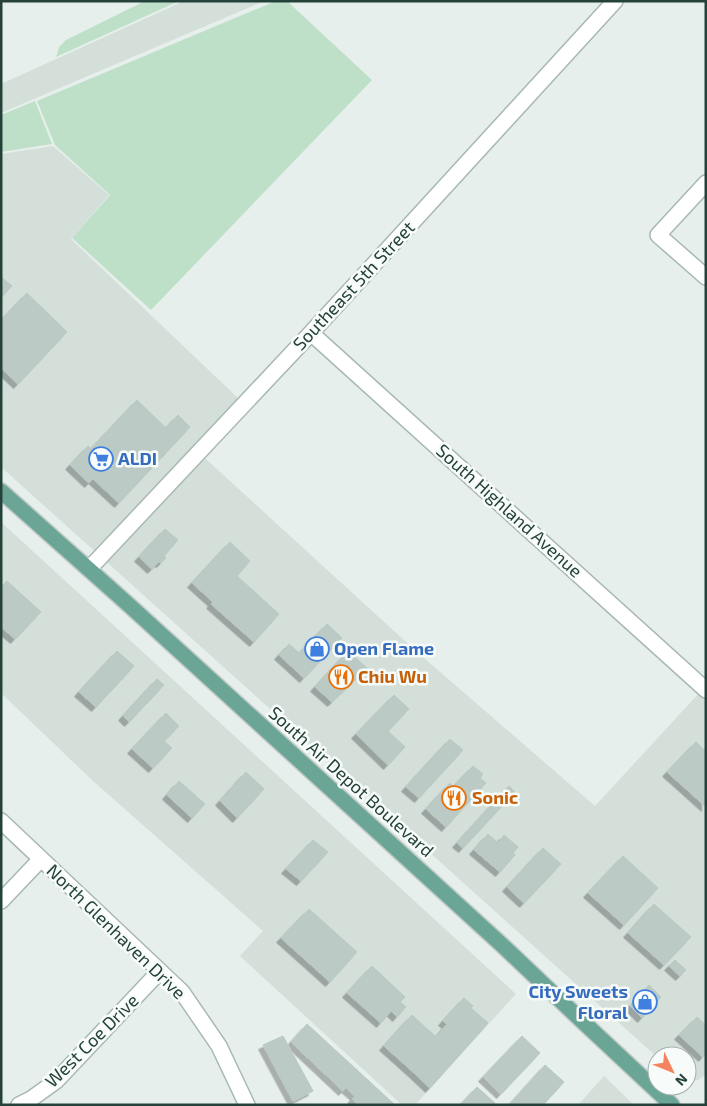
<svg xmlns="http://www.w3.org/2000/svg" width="707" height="1106" font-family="'Exo 2',sans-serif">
	<defs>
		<filter id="shadow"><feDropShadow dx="-4.5" dy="4.5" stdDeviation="0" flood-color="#0004"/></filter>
	</defs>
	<rect width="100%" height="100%" fill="#e6efeb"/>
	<path fill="#d4dfda" d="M184,1h80l-263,112v-29z
		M53,146l56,49 -38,44 169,161 -45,49 222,203 178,154 106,-115 5,5v378l-5,4 -3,2 -11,1v-25l-30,1 -656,-590v-313z
		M1,522l515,472 -101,111h-13l-162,-149 23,-25 -170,-150 -92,-88z
		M604,1076l30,29h-56z"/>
	<path fill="#bfe0c8" d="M145,1h34l-123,56 3,-10 7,-7z
		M276,1h11l85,79 -221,230 -79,-72 38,-43 -55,-50 -18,-44z
		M35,101l17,43 -51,8v-37z"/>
	<path fill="#bbcac4" stroke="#b8c9c2" filter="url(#shadow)" d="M1,277l11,9 -11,11z
		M27,293l40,39 -49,52 -17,-16v-48z
		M137,400l29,28 12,-13 12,12 -71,76 -26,-24 -4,4 -19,-18 18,-19 3,3z
		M165,529l13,11 -14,16 2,2 -5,5 -2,-1 -7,7 -13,-12z
		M230,542l20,19 -13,15 42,38 -25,28 -43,-38 2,-2 -21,-19z
		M7,581l34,31 -26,27 -14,-12v-40z
		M327,624l15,14 -38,40 -25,-23 10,-11 10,9z
		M117,651l17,15 -38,41 -17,-15z
		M348,651l19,17 -35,34 -17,-15z
		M157,679l7,6 -35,37 -6,-6z
		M394,695l15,14 -21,22 17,16 -17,18 -32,-31z
		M166,713l13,13 -15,15 8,7 -19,20 -21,-19z
		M450,739l13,11 -44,48 -13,-11z
		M696,742l8,8 2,-2v59l-39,-35z
		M473,766l10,8 -3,4 6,5 -40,44 -20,-18 24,-26 3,4z
		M246,772l18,17 -27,29 -17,-17z
		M179,781l26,23 -13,14 -25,-23z
		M509,786l6,6 -52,56 -6,-5z
		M488,834l10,9 6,-8 14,12 -5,6 2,2 -15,17 -26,-22z
		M313,840l15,12 -27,29 -15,-12z
		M543,848l18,16 -37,39 -17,-16z
		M623,856l35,32 -34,37 -36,-32z
		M654,904l37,33 -27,28 -36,-32z
		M309,909l48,43 -27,30 -49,-44z
		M675,960l11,10 -6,6 -11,-10z
		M372,966l33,31 -5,5 6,5 -9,10 -6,-6 -10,12 -34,-30z
		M649,985l12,12 -19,21 -12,-12z
		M464,998l9,8 -2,2 17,15 -58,65 -17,-16 39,-43 -9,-8z
		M412,1015l24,22 11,-13 5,5 -39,43 -29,-26z
		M697,1017l9,8v29l-3,3 -24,-22z
		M307,1024l88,81h-37l-6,-6 3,-3 -9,-8 -3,3 -52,-49z
		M283,1036l30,55 -20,10 -30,-56z
		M522,1036l18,17 -39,41 -18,-17z
		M545,1065l19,17 -21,23h-34z
		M477,1087l18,16 -2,2h-33z"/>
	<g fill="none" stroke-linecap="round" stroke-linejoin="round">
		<g stroke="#a8b8b2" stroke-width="18">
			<path id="minor" d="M706,183l-48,52 48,42
				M311,333l395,357
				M89,569l222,-236 304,-332
				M1,821l181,171 37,54 28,59
				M1,901l39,-41
				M19,1105l12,-6 25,-18 104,-110"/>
		</g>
		<g stroke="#c2cac8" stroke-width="18">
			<path id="major" d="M1,491l129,115 372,339 79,75 91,85"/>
		</g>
		<use href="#minor" stroke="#fff" stroke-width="15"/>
		<use href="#major" stroke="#6aa596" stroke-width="15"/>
	</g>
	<defs>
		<g id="supermarket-ring" transform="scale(1.25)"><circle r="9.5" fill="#f7fbf9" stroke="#3f7fe0" stroke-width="1.5"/><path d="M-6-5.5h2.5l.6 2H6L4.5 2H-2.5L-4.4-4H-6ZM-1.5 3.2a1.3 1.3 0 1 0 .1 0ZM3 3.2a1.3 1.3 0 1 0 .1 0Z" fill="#3f7fe0"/></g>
		<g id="shop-ring" transform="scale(1.25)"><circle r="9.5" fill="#f7fbf9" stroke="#3f7fe0" stroke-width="1.5"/><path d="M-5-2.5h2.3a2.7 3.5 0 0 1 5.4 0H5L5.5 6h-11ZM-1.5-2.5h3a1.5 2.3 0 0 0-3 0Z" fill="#3f7fe0"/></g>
		<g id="restaurant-ring" transform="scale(1.25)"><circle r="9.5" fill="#f7fbf9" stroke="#e8710a" stroke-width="1.5"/><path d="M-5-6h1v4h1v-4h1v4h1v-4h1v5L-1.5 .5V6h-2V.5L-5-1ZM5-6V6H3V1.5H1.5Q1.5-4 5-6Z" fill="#e8710a"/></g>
	</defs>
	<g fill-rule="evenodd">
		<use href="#supermarket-ring" x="101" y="459"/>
		<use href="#shop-ring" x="317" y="649"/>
		<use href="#restaurant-ring" x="341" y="677"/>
		<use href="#restaurant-ring" x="454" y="798"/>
		<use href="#shop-ring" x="645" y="1002"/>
	</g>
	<g text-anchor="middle" stroke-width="5" stroke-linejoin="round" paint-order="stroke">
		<g font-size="18" fill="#24423a" stroke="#f7fbf9">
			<text transform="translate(354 286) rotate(-47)" y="6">Southeast 5th Street</text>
			<text transform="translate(509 511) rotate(42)" y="6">South Highland Avenue</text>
			<text transform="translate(351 782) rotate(42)" y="6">South Air Depot Boulevard</text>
			<text transform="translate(116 932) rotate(44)" y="6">North Glenhaven Drive</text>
			<text transform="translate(92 1041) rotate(-45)" y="6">West Coe Drive</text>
		</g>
		<g font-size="18" font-weight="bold" fill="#366cbe" stroke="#f7fbf9" text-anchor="start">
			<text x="118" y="465">ALDI</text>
			<text x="334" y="655">Open Flame</text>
			<text x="628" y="998" text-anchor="end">City Sweets<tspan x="628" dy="21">Floral</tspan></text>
		</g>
		<g font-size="18" font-weight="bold" fill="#c56008" stroke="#f7fbf9" text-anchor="start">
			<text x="358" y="683">Chiu Wu</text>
			<text x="472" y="804">Sonic</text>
		</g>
	</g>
	<rect width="707" height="1106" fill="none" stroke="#24423a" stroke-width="5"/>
	<g transform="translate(672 1071) rotate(133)"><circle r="24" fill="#f7fbf9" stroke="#a3b1ad"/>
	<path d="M0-4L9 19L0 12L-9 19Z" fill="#f4845f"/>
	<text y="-8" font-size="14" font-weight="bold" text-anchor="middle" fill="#24423a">N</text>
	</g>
</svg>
